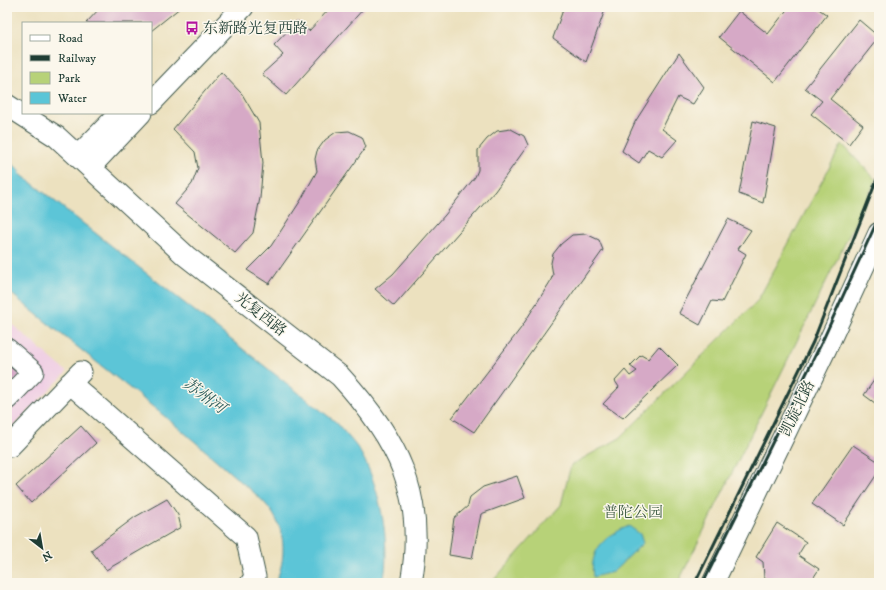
<svg xmlns="http://www.w3.org/2000/svg" width="886" height="590" font-family="'IM FELL DW Pica','Noto Serif SC',serif">
	<rect width="100%" height="100%" fill="#fbf7ec"/>
	<filter id="ink" filterUnits="userSpaceOnUse"><feTurbulence type="fractalNoise" baseFrequency=".025" numOctaves="2"/><feDisplacementMap in="SourceGraphic" scale="8" xChannelSelector="R" yChannelSelector="G"/><feConvolveMatrix kernelMatrix="1 2 1 2 8 2 1 2 1" color-interpolation-filters="sRGB"/></filter>
	<filter id="wash" filterUnits="userSpaceOnUse"><feTurbulence type="fractalNoise" baseFrequency=".012" numOctaves="4" result="noise"/><feDisplacementMap in="SourceGraphic" scale="16" xChannelSelector="R" yChannelSelector="G"/><feGaussianBlur stdDeviation="0.9" result="paint"/><feColorMatrix in="noise" values="0 0 0 0 0 0 0 0 0 0 0 0 0 0 0 0 0 1.4 0 .05"/><feComposite in="paint" operator="in"/></filter>
	<g filter="url(#wash)">
		<rect width="100%" height="100%" fill="#ece1bf"/>
		<path fill="#f0d0e4" d="M7,320l60,52 -60,61z"/>
		<path fill="#b7d278" stroke="#6b8856" d="M842,144l34,36 -198,403h-187l70,-78 10,-40 49,-27 138,-138z"/>
		<path fill="#5bc5d7" stroke="#3d8186" d="M7,160l14,11 -2,2 28,22 290,228c6,8 14,16 20,24 22,32 35,98 26,136h-108c10,-20 11,-44 1,-64 -8,-17 -28,-31 -42,-43 -72,-66 -152,-123 -227,-186z
			M629,526l11,8 3,9 -30,29 -20,5c-4,-28 12,-41 36,-51z"/>
		<g id="blocks">
			<path fill="#d6a9c6" d="M101,7h80l-30,24v-8h-65z
				M331,7h34l-79,88 -24,-21 21,-19 -9,-10 23,-24 12,10z
				M564,7h42l-20,55 -33,-24z
				M789,7h27l11,8 -52,67 -56,-45 20,-26 29,23z
				M870,7h9v8l-9,-7z
				M859,20l20,17 -49,62 33,26 -14,19 -38,-30 11,-13 -17,-13z
				M679,53l25,34 -11,17 -15,-7 -16,32 15,11 -15,17 -14,-8 -9,14 -17,-12 13,-29z
				M221,72l21,22 17,29 4,40 -3,35 -7,35 -18,20 -60,-49 17,-20 6,-16 -3,-16 -22,-23z
				M753,121l23,7 -13,75 -24,-9z
				M511,129l13,7 4,9 -33,46 -101,115 -19,-17 18,-15 52,-59 30,-38 3,-7v-20l9,-11 10,-8z
				M349,131l13,6 4,10 -97,137 -22,-14 24,-24 30,-46 16,-29 -2,-12 2,-8 8,-11 11,-8z
				M728,219l23,11 -13,19 8,5 -24,48 -10,-1 -12,24 -21,-12z
				M586,234l13,6 4,10 -129,182 -22,-14 69,-90 29,-46 3,-7 -2,-12 2,-9 8,-10 11,-9z
				M659,346l19,19 -55,53 -20,-14 16,-17 -4,-6 10,-11 5,6 7,-5 -7,-5 11,-11 7,4z
				M7,364l12,11 -12,14z
				M879,373v33l-15,-11z
				M81,426l15,17 -65,60 -15,-17z
				M853,445l26,17v9l-36,54 -31,-21z
				M517,476l8,22 -44,16 -9,45 -23,-4 5,-37 14,-12 2,-9 13,-10z
				M167,499l11,16 3,12 -75,43 -15,-20 44,-33z
				M777,523l29,19 -8,13 21,14 -9,14h-46l2,-4 -2,-1 -1,-16 -7,-5z"/>
		</g>
	</g>
	<g filter="url(#ink)">
		<use href="#blocks" fill-opacity="0" stroke="#3e5649" stroke-width="1"/>
		<g fill="none" stroke-linecap="round" stroke-linejoin="round">
			<g stroke="#3e5649" stroke-width="23">
				<path id="minor" d="M151,103l92,-96
					M7,105l50,32 129,119 154,120c58,63 87,120 71,207
					M78,156l42,-43
					M90,167l51,-54
					M7,349l26,23 -26,27
					M70,383l176,154 9,40 -4,6
					M7,446h3l71,-74
					M713,583l116,-241 50,-109"/>
			</g>
			<use href="#minor" stroke="#fff" stroke-width="21"/>
			<path stroke="#1f3d34" stroke-width="3" d="M695,583l118,-241 66,-168
				M703,583l118,-239 58,-127"/>
		</g>
	</g>
	<defs>
		<g id="bus-bare" transform="scale(1.08)"><path d="M-5-6H5V4H4V6H2V4H-2V6H-4V4H-5ZM-3.5-4V0h7V-4ZM-3.5 1.2v1.5H-2V1.2ZM2 1.2v1.5H3.5V1.2Z" fill="#b5179e" stroke="#fbf7ec" stroke-width="2.5" paint-order="stroke"/></g>
	</defs>
	<g fill-rule="evenodd">
		<use href="#bus-bare" x="192" y="28"/>
	</g>
	<g text-anchor="middle" stroke-width="3" stroke-linejoin="round" paint-order="stroke">
		<g font-size="15" fill="#1f3d34" stroke="#fbf7ec" text-anchor="start">
			<text x="203" y="33">东新路光复西路</text>
		</g>
		<g font-size="15" fill="#1f3d34" stroke="#fbf7ec">
			<text transform="translate(261 314) rotate(38)" y="5">光复西路</text>
			<text transform="translate(797 408) rotate(-64)" y="5">凯旋北路</text>
		</g>
		<g font-size="15" fill="#3d5b42" stroke="#fbf7ec">
			<text x="633" y="517">普陀公园</text>
		</g>
		<g font-size="16" font-style="italic" fill="#2e5f5d" stroke="#fbf7ec">
			<text transform="translate(205 395) rotate(36)" y="6">苏州河</text>
		</g>
	</g>
	<rect width="886" height="590" fill="none" stroke="#fbf7ec" stroke-width="24"/>
	<rect x="22" y="22" width="130" height="92" fill="#fbf7ec" stroke="#a3ada2"/>
	<rect x="30" y="35" width="20" height="6" fill="#ffffff" stroke="#a3ada2"/>
	<text x="58" y="42" font-size="12" fill="#1f3d34">Road</text>
	<rect x="30" y="55" width="20" height="6" fill="#1f3d34" stroke="#a3ada2"/>
	<text x="58" y="62" font-size="12" fill="#1f3d34">Railway</text>
	<rect x="30" y="72" width="20" height="12" fill="#b7d278" stroke="#a3ada2"/>
	<text x="58" y="82" font-size="12" fill="#1f3d34">Park</text>
	<rect x="30" y="92" width="20" height="12" fill="#5bc5d7" stroke="#a3ada2"/>
	<text x="58" y="102" font-size="12" fill="#1f3d34">Water</text>
	<g transform="translate(42 548) rotate(149)" stroke="#fbf7ec" stroke-width="3" paint-order="stroke">
	<path d="M0-3L7 15L0 10L-7 15Z" fill="#1f3d34"/>
	<text y="-6" font-size="11" font-weight="bold" text-anchor="middle" fill="#1f3d34">N</text>
	</g>
</svg>
